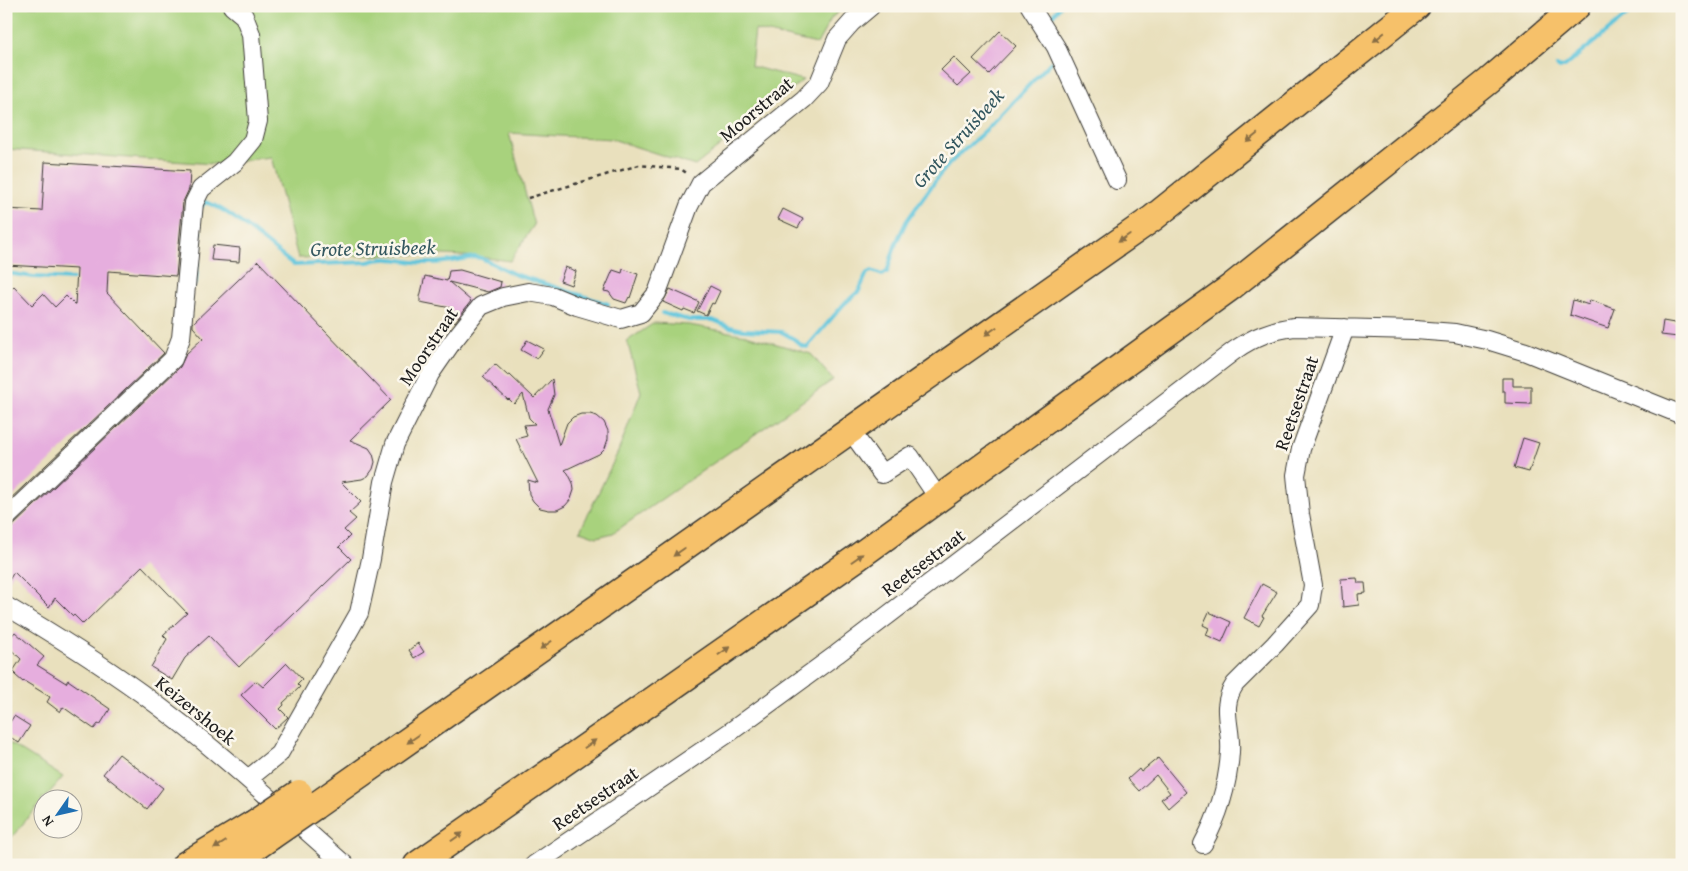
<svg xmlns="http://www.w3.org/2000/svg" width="1688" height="871" font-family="'Gentium Book Plus',serif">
	<rect width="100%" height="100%" fill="#fbf7ec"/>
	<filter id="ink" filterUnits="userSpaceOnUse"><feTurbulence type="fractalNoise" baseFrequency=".02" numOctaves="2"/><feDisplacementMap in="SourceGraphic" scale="10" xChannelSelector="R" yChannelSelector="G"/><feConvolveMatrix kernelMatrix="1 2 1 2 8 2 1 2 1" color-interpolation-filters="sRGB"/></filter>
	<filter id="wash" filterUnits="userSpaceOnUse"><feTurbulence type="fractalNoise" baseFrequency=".0096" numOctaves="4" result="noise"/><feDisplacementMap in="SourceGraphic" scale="20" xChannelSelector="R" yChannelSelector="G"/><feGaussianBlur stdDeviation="1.12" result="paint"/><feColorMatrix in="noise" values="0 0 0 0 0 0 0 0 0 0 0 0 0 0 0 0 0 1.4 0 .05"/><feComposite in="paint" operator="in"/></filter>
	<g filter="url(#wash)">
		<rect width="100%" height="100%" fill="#e9e0bd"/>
		<path fill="#a8d27d" stroke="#62774c" d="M6,6h841l-15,11 -15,27 -62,-14 -4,36 52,14 -108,86 -83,-27 -103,-6 25,92 -24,36c-70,-11 -142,-5 -212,-3l-27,-101 -58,7 -207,-15z
			M654,323l35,2 57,10 65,19 22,26 -220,153 -16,4 -17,-6 38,-79 23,-60 -14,-51z
			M6,741l57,36 -18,21h-3v3l-36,43z"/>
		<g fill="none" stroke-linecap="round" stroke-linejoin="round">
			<path stroke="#5fc5dc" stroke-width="4" d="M1053,15l7,-9
				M1557,66l3,2 5,-2 73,-60
				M202,206l2,-4c23,4 69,48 90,63l74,-3c25,-8 39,2 63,1 15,0 30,-4 44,-6l6,1 33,16 94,30
				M6,273l28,4 39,2
				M193,286l3,-4 4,-50
				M662,313l27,7h24l17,7 14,3 38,2 12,7 8,7 5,1 37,-43 15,-13 8,-18 5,-2 10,4 5,-3 9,-29 10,-21 32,-45 13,-15 36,-33 64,-67"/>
		</g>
		<g id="blocks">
			<path fill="#e6aede" d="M1000,31l16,15 -27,28 -16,-15z
				M954,57l17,17 -13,12 -17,-16z
				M45,162l145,9 -1,18 -6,13 -7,74 -68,-5 -1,22 57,60 -158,150v-210l8,-7 18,19 11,-11 12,13 11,-11 9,9 2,-36 -71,-4v-56l36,2z
				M783,209l20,10 -5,9 -20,-9z
				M213,245l27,3 -1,14 -28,-2z
				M258,261l133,139 -41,40 19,8 4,6 2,8 -2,7 -5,7 -6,3 -21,3 20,20 -12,11 7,6 -12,11 6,6 -11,11 12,12 -112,108 -30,-31 -24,22 -13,22 -21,-13 16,-28 -4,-4 24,-22 -45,-47 -59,58 -9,-9 -1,1 -18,-18 -6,9 -35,-35 -8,13v-49l7,-10 167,-159 6,-13 17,-16 -10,-11v-4z
				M565,267l11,4 -5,14 -11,-4z
				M623,269l15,5 -8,24 -1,-1 -3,6 -12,-4 -5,-7 -5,-1 9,-21 9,3z
				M460,270l41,12 -1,5 -12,5 -39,-10 22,19 -16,21 -9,-8 5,-6 -31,-6v-5l5,-21 22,5 2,-10z
				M710,286l10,5 -6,13 -2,-1 -6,12 -9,-4z
				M670,289l29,13 -5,11 -10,-4 -1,2 -20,-9z
				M1573,300l16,5 1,-5 25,9 -7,19 -38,-13z
				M1663,321l17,3 -2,13 -17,-2z
				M527,340l17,9 -7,10 -16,-9z
				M495,364l13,12 2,-1 24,23 18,-19 2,16 -6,14 11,36 8,-22 6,-6 8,-3h9l7,2 7,6 4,9v8l-3,9 -6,6 -34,16 3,3 5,10 1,7 -3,9 -6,7 -8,4h-8l-9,-2 -7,-7 -4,-7 -1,-14 10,3 -22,-44 11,-3 -3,-11 11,-1 -6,-6 -6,-24 -9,10 -5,-5 -1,1 -25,-23z
				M1502,378h11v8h18v18l-26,-1v-12h-3z
				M1523,438l16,5 -10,29 -15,-4z
				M1357,578l1,5h7l1,10 -8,1 1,11 -16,2 -2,-28z
				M1262,584l15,8 -15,24 2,1 -5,9 -15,-8z
				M1209,612l22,10 -9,20 -16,-7 3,-7 -6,-3z
				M15,632l29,25 -7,8 29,18 2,-3 42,29 -10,16 -2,-1 -4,5 -31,-22 -3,5 -13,-10 3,-5 -26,-16 -1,1 -8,-7 1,-1 -3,-3 8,-12 -15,-14v-3z
				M418,643l6,9 -10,6 -5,-8z
				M287,663l15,16 -5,5 3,3 -17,16 1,2 -4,4 8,8 -13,12 -34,-34 15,-14 7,6z
				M14,716l16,10 -11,17 -13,-9v-6z
				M119,754l44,34 -16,21 -44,-35z
				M1158,758l28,34 -18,16 -7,-9 9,-6 -14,-18 -17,16 -11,-12 11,-10 2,3z"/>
		</g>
	</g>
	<g filter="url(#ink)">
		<use href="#blocks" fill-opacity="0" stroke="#3b3934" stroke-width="1"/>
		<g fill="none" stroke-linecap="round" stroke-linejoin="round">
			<g stroke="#3b3934" stroke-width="20">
				<path id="minor" d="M1030,6l26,41 61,133
					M850,430l32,44 28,-18 29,43
					M6,518l167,-159 8,-21 13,-135 7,-14 34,-27 18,-22 5,-19 -7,-87 -7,-18 -12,-10
					M6,606c46,27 92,56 135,87 72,52 137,113 204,172
					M248,779l31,-25 80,-141 12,-54 13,-77 11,-38 35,-70 20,-29 31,-39 22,-9 25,-5 25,4 24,10 44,13 20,-6 16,-20 32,-87 12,-23 103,-84 15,-16 18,-44 15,-17 19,-16
					M1203,844c16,-29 25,-60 27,-92 2,-26 -11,-44 5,-68l40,-40 35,-39 3,-20 -13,-71 -4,-39 5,-26 44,-121
					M534,865l196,-133 107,-78 398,-304c19,-13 36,-20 59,-23l121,3 40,3 32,7 39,12 156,63"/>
			</g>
			<g stroke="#3b3934" stroke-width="29">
				<path id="highway" d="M315,806l838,-588 264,-212
					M185,865l68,-41
					M230,865l40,-28
					M417,865l441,-308 373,-270 258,-206 88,-75"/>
			</g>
			<path stroke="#3b3934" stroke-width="2.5" stroke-dasharray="4 4" stroke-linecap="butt" d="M528,198l111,-33 42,4 8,6"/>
			<use href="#minor" stroke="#fff" stroke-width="18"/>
			<use href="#highway" stroke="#f6c16b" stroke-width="26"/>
			<g stroke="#3b3934" stroke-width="29" stroke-linecap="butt">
				<path id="highway-bridge" d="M253,824l46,-31
					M270,837l45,-31"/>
			</g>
			<use href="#highway-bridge" stroke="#f6c16b" stroke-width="26"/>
		</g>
		<defs><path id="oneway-solid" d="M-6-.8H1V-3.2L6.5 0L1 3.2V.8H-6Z" transform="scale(1.25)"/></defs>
		<g fill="#896e44">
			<use href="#oneway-solid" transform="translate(1379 37) rotate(141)"/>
			<use href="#oneway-solid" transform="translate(1252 138) rotate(141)"/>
			<use href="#oneway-solid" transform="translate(1124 238) rotate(145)"/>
			<use href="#oneway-solid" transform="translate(991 331) rotate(145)"/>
			<use href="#oneway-solid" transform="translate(679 552) rotate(145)"/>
			<use href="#oneway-solid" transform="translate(857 558) rotate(-35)"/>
			<use href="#oneway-solid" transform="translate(546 645) rotate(145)"/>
			<use href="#oneway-solid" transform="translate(724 651) rotate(-35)"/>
			<use href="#oneway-solid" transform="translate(413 739) rotate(145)"/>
			<use href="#oneway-solid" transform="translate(590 744) rotate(-35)"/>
			<use href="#oneway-solid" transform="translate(457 837) rotate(-35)"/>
			<use href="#oneway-solid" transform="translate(220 845) rotate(148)"/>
		</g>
	</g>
	<g text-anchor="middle" stroke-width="5" stroke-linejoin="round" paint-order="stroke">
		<g font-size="19" fill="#1c1c1c" stroke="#fbf7ec">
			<text transform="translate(756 109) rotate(-40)" y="7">Moorstraat</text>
			<text transform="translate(428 346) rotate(-56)" y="7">Moorstraat</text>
			<text transform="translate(1296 403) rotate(-71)" y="7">Reetsestraat</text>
			<text transform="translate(923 562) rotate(-37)" y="7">Reetsestraat</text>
			<text transform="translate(196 710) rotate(39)" y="7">Keizershoek</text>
			<text transform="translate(595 798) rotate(-34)" y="7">Reetsestraat</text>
		</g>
		<g font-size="20" font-style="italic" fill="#33575f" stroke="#fbf7ec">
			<text transform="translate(958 138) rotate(-48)" y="7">Grote Struisbeek</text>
			<text transform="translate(373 248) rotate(-1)" y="7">Grote Struisbeek</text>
		</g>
	</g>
	<rect width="1688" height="871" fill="none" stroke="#fbf7ec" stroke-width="25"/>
	<g transform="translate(58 814) rotate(236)"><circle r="24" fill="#fbf7ec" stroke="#a29f99"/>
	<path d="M0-4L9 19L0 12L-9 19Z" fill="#1f6fb2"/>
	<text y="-8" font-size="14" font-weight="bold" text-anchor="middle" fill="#1c1c1c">N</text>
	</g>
</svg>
